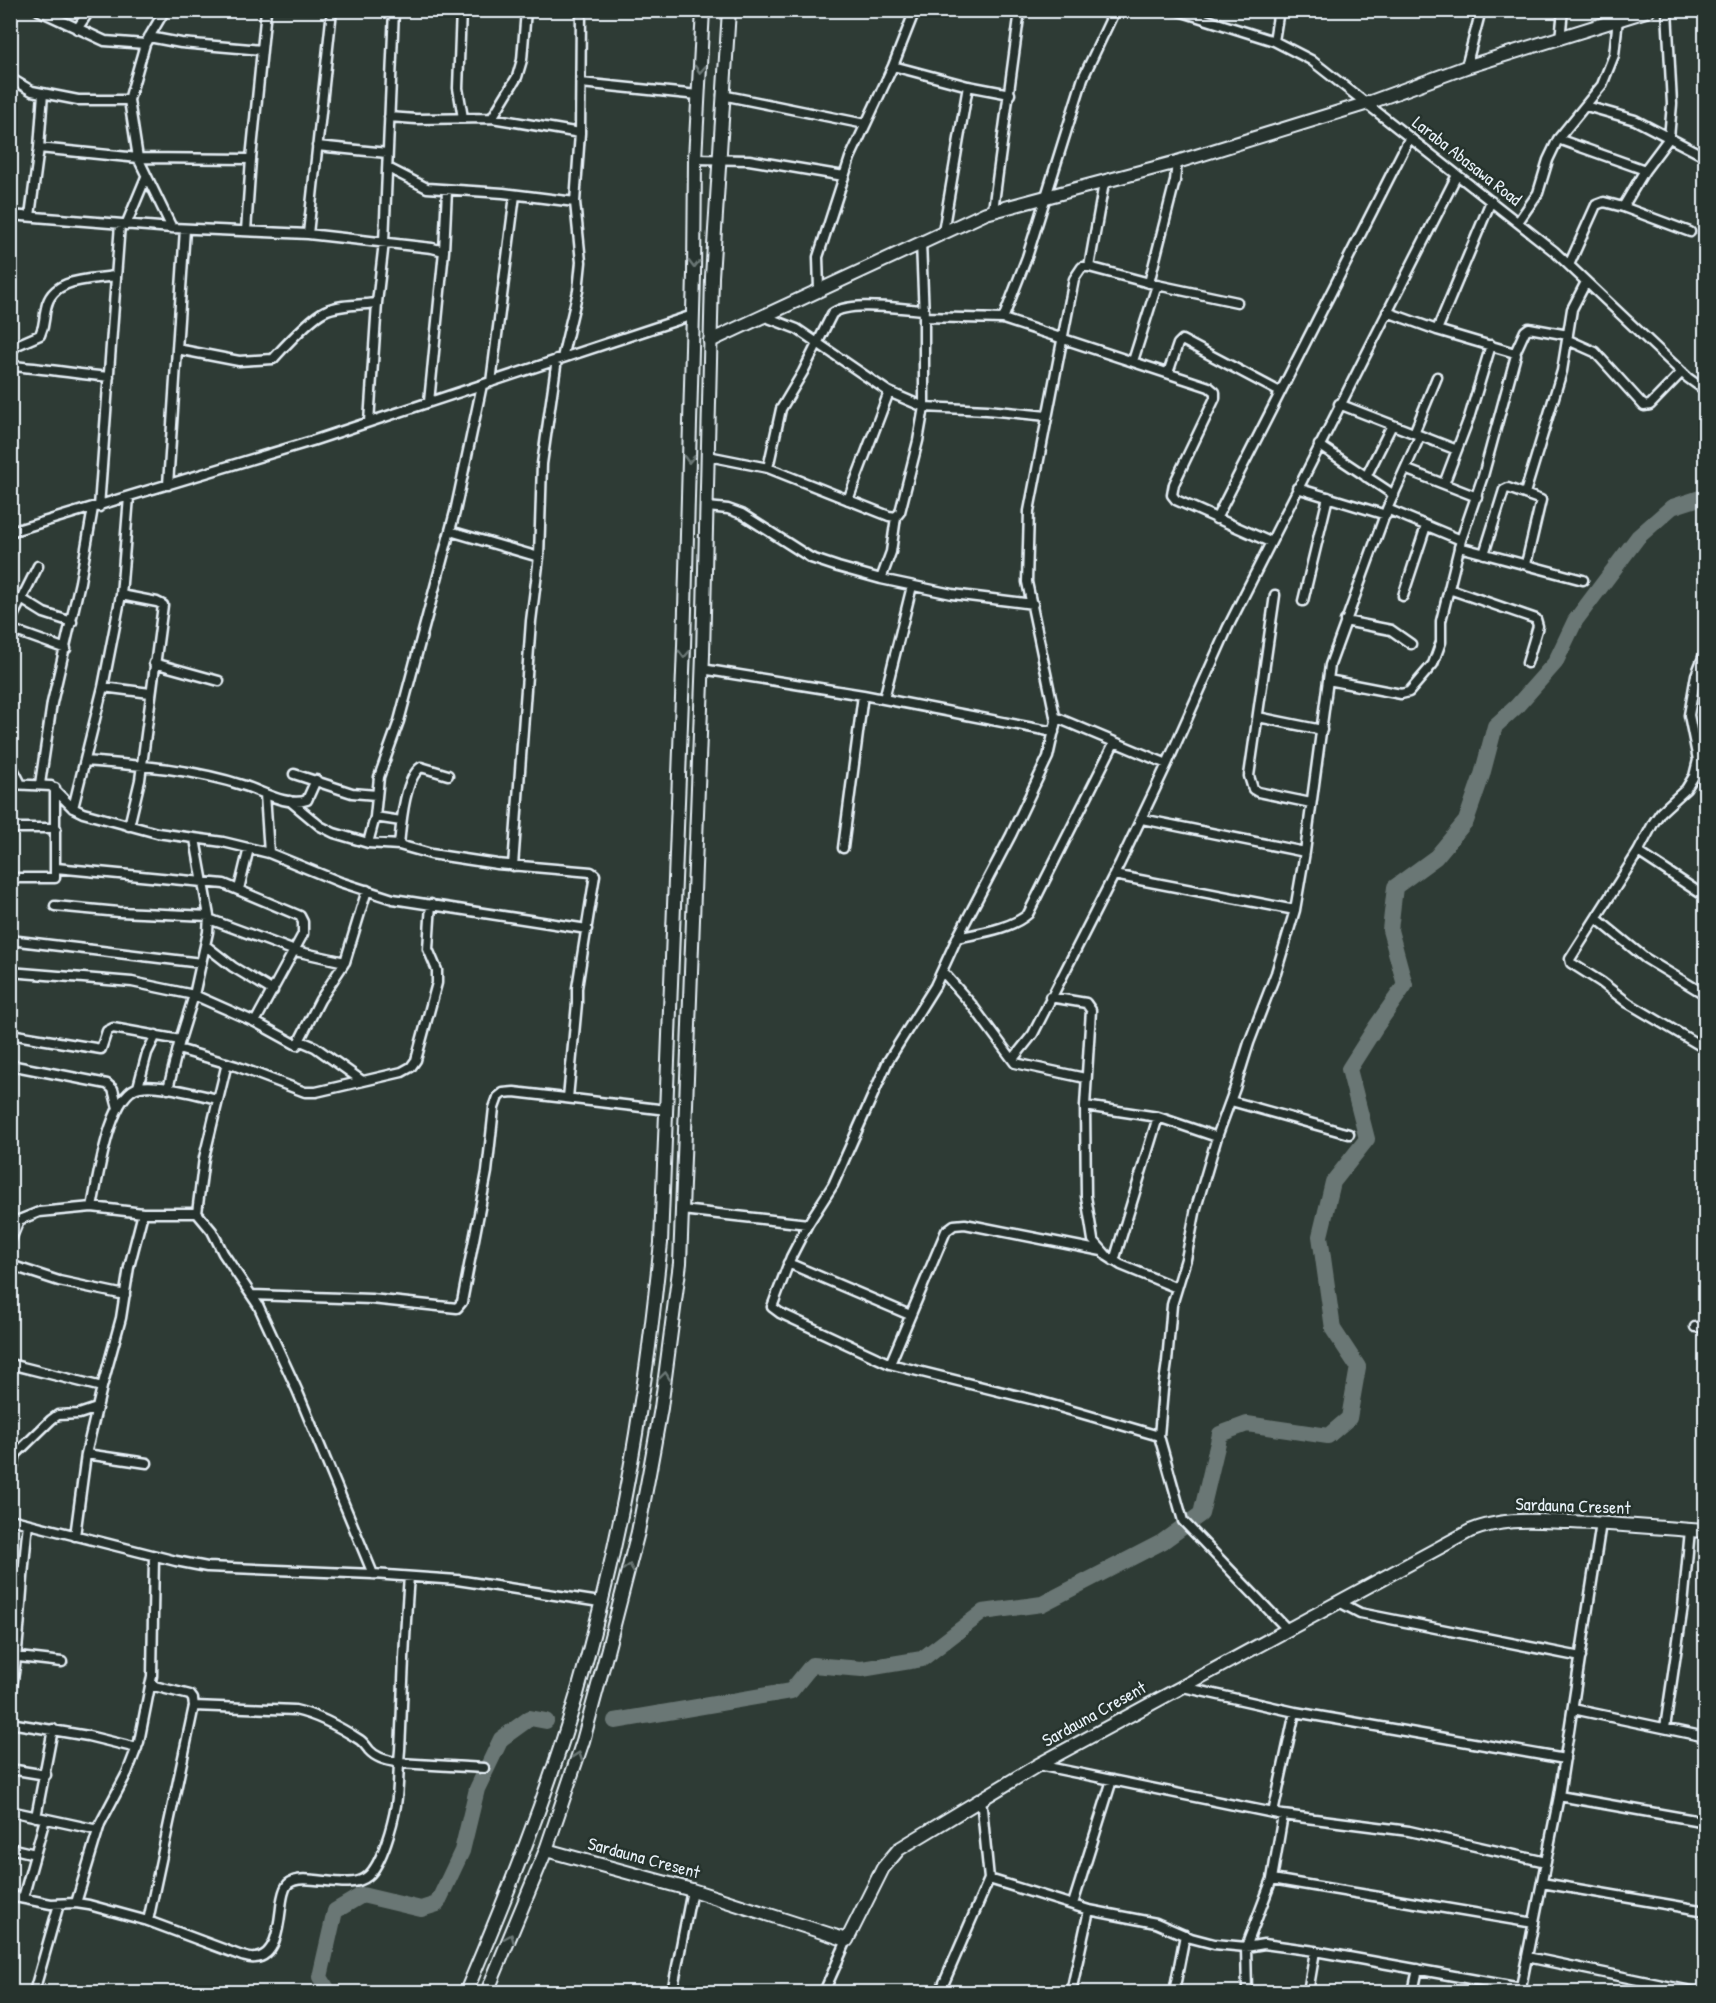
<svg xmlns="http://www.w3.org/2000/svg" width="1716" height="2003" font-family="'Patrick Hand',sans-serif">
	<rect width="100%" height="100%" fill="#2e3b35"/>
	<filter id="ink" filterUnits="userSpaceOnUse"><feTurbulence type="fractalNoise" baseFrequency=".0167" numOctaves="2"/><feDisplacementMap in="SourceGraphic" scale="12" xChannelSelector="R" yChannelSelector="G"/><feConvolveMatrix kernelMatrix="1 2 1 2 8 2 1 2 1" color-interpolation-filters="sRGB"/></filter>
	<g filter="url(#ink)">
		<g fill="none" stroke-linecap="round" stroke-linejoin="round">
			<path stroke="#6b7775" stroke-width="16" d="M615,1721l176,-30 21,-26 50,4 60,-10 61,-47 59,-8 120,-62 39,-28 19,-80 27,-10 81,12 21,-18 9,-51 -25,-38 -13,-93 13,-54 34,-43 -18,-70 26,-41 30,-43 -15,-55 5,-43 41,-30 30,-36 16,-46 13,-49 21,-19 39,-44 20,-42 63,-84 34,-30 34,-11
				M329,1992l-9,-15 15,-66 27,-16 59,14 16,-5 25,-53 15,-62 24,-50 29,-21 16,3"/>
			<g stroke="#e8f1f8" stroke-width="13">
				<path id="street" d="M38,10l67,31 40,3
					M461,10l-3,78 5,30
					M1176,10l98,31 37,19 243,191 134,127 18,13
					M77,29l13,-19
					M149,37l32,6 81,7
					M1560,39l3,-29
					M1274,41l5,-31
					M893,66l75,20 42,8
					M1466,67l15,-57
					M10,78l22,13 46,9h51l16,-56 20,-34
					M581,83l117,12
					M722,95l143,29
					M129,100l9,58 34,70
					M1586,106l49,14 71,37
					M389,117l27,2 76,-1 88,15
					M492,118l25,-41 5,-17 4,-50
					M1558,139l87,31
					M317,146l70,7
					M39,148l99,10 113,1
					M695,159l54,1 95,16
					M388,168l39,20 76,5 72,9
					M1623,207l67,25
					M993,210l27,-200
					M10,215l162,13 136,6 124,14 12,3
					M30,216l9,-68 4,-55
					M1518,222l20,-29 10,-33 10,-21 44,-54 12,-30 5,-45
					M126,225l20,-48
					M246,231l5,-72 15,-149
					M943,232l25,-146
					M308,234l24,-224
					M1569,265l27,-60 8,-3 19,5 22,-37 24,-32 3,-34 -5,-94
					M1089,267l15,-84
					M1149,283l26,-102 2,-19
					M819,289l-1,-32 32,-99 43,-92 22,-56
					M1387,312l50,18 78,23
					M763,316l34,13 92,63 35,15 63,3 60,6
					M924,317l79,2 206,68 6,5v6l-41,86 -2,11 4,5 94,42
					M1003,319l24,-62 56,-179 32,-68
					M1437,330l54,-129
					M1568,340l27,12 49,54 6,-1 32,-33
					M177,349l62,12 34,-2c12,-13 37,-41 52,-48 15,-7 36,-6 52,-8
					M10,352l7,-7 23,-10c6,-13 3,-15 6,-27 6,-31 44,-28 69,-32
					M562,358l16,-67 3,-29 -6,-60 5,-69 1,-123
					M1133,361l24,-76
					M10,366c34,2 66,8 99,11
					M1168,373l10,-29 4,-4 98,52
					M491,382l24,-187
					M429,402l15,-151 3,-61
					M1339,404l118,46
					M369,422l8,-119 7,-61 10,-232
					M1414,433l23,-56
					M1319,445l75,50
					M708,456l60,12 121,48 7,1 4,-5 18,-71 6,-34v-90l-3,-75
					M768,468l13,-59 22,-37 29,-58c16,-14 70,-5 92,-4
					M1405,469l72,28
					M1366,477l26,-52
					M1444,484l25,-66 22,-73
					M168,485l17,-256
					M1297,488l89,27
					M1525,493l37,-122 10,-62 14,-27
					M848,500l41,-108
					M99,507l21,-283
					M707,507l21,2 14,5 69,44 27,9 43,12 71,15 81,10
					M1387,509l74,31
					M1216,519l193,-380
					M450,531l89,26
					M10,532l302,-91 381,-126
					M1459,547l124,33
					M1484,554l20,-64 4,-2 33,12 -15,64
					M881,579l10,-27 5,-35
					M1449,589l87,30 2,7 -11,37
					M121,595l36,7 6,3 -23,175 -11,46
					M1275,595l-26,181 4,13 5,3 53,11
					M1403,596l23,-70
					M23,600l21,13 28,9
					M1303,601l25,-104
					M1345,621l46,9 20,14
					M10,622l28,-56
					M10,629l56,20
					M1706,650l-10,25 -7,40 9,45 -4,16 -8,13 -25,23 -7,10 -16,30 -68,107 1,4 30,19 27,21 78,46
					M154,663l65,18
					M702,669l161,26 191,37
					M1328,680l73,14 8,-2 24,-28 8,-22v-21l20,-81 22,-64 33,-121 -1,-2 10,-22 4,-3 39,7
					M103,687l47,6
					M884,699l28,-113
					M1055,717l112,47
					M1258,717l64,13
					M85,761c53,4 109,8 160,25 18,6 43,21 62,14l9,-20
					M10,763l11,21
					M294,774l58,19 24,2
					M10,784l41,2 22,22 10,5 74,20 66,9 46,11 71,29 53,17 194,30
					M40,784l12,-81 28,-121 13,-74
					M265,794l4,59
					M290,801l30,25 14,7 34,10 31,2 32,9 66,10 94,8 4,3 -18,113v15l-9,95
					M73,808l30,-121 18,-92 8,-98
					M375,817l26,4
					M1142,819l163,33
					M10,828h46
					M368,843l7,-26 4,-40 20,-56 56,-209 27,-127
					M399,845c2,-19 5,-66 22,-78l27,8
					M843,848l20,-153
					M1638,852l68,45
					M513,866l18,-245 8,-64 3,-93 15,-105
					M56,868l168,16 76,32 3,6v12l-48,88
					M1114,875l181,35
					M10,878h45v-90
					M239,889l10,-41
					M55,906l64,6 90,4
					M1596,918l49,40 61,37
					M209,919l86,32 50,11
					M957,938c22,-5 54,-9 71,-24l86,-171
					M10,940l191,23
					M206,946l27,21 40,24
					M942,971l30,34 43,58 70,15
					M10,972l122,10 62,13 61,27 42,23 23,-45 25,-38 22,-72
					M1050,997l36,6 5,7 -6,96 1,90 7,44 14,16 14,9 56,23
					M10,1034l91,15 6,-18 6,-3 67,12
					M301,1041l14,6 46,33
					M178,1049l58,17 69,26h11l86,-20 9,-5 5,-7 21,-77v-13l-9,-21 3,-45
					M1013,1059l20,-25 87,-171 47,-99 61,-137 229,-452
					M227,1063l-23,95 -7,55 15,18 11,22 35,52 39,85 76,184
					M10,1065l97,19 6,5 5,19
					M138,1087l9,-34 9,-18
					M168,1089l12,-49 14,-45 14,-63 1,-16 -14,-77
					M1231,1101l118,33
					M1085,1106l73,11 59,20
					M92,1207c6,-27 17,-115 48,-120 19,-4 58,8 78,12
					M682,1210l126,14
					M10,1220h9l20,-8 53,-5 51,6h54
					M10,1242l9,-22
					M1114,1261l44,-144
					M788,1263l122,52
					M10,1265l49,16 66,14
					M252,1295l119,4 86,9 5,-6 25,-130 7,-64 4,-11 5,-4 11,-1 153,18
					M1695,1327h11
					M10,1364l92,23
					M890,1364l56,-133 8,-6 11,-1 137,27
					M1159,1436l-124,-36 -145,-36 -110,-51 -8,-6 19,-50 17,-33 25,-39 55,-124 47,-75 22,-48 54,-103 37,-78 8,-36 -29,-139 2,-71 45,-232 8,-12h7l68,18 80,17
					M86,1454l61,9
					M10,1477l6,-23 35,-34 7,-5 21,-1 18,-6
					M10,1519l166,42 31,6 166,7 84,6 143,22
					M75,1536l11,-82 16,-67 19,-69 8,-51 14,-54
					M10,1570l12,2
					M1339,1602l21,11 221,44
					M1288,1630l-105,-109 -24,-85 4,-46 4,-28 5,-57 14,-46 10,-51 21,-71 18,-49 14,-45 27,-70 19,-63 10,-58 25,-187 57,-156 33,-73
					M10,1656l52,6
					M1183,1687l112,25 270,47
					M10,1697c11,-57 11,-115 18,-173
					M194,1706l101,4c23,5 45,17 65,30 4,3 6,6 9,10 8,9 19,10 30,13l85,5
					M1573,1709l133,28
					M10,1723l78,13 49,12
					M1665,1728l18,-122 7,-76
					M1038,1765l245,50 126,16 137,31
					M10,1769l36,6
					M1559,1796l147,26
					M10,1811l88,19
					M1273,1813l22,-101
					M36,1817l17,-88
					M10,1848l25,6
					M989,1879l100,31 67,13 35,15 23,6 32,3 18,-3 51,7 206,37
					M1272,1879l262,44
					M1542,1883l164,28
					M10,1896l41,8 25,-1 13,2 59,16 94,35c4,1 9,3 13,2 24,-2 24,-40 27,-58 1,-5 2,-12 6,-16 16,-14 61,9 80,-8 14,-12 25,-53 28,-71 3,-18 2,-37 4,-55 3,-58 4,-115 9,-173
					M23,1898l22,-79
					M76,1903l24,-79 27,-51 12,-31 13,-66 2,-120
					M1073,1904l39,-124
					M148,1921l46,-215 -1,-7 -3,-4 -40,-10
					M1527,1957l169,35
					M34,1992l25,-88
					M672,1992l20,-102
					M824,1992l23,-52
					M940,1992l49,-113 -8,-81
					M1071,1992l18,-82
					M1174,1992l11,-57
					M1247,1992l-1,-45 26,-68 11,-64
					M1308,1992l7,-41
					M1413,1992l5,-23
					M1520,1992l39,-196 42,-273"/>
			</g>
			<g stroke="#e8f1f8" stroke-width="16">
				<path id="secondary" d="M710,341l276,-128 191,-51 191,-59 98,-36 183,-57
					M546,1850l146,40 155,50 36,-72 16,-19 139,-84 432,-234c36,-14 63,-10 101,-9 45,2 90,6 135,9"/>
			</g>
			<g stroke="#e8f1f8" stroke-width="16">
				<path id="primary" d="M466,1992c41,-97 81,-196 111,-298 27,-94 50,-196 64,-293 9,-52 14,-105 20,-158l23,-597 10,-372 1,-115 8,-149
					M487,1992l59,-142 37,-109 24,-89 31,-120 11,-58 12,-66 19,-145 23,-608 9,-378 17,-267"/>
			</g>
			<use href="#street" stroke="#26332d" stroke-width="8"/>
			<use href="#secondary" stroke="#26332d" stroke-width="12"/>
			<use href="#primary" stroke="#26332d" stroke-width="12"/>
		</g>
		<defs><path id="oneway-chevron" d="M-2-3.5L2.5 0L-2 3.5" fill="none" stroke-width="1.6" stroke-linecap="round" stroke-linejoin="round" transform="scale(1.5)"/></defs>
		<g stroke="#6a7674">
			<use href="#oneway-chevron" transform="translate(700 69) rotate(93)"/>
			<use href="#oneway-chevron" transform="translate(694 264) rotate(91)"/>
			<use href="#oneway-chevron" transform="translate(689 459) rotate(92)"/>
			<use href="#oneway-chevron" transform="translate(684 654) rotate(92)"/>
			<use href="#oneway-chevron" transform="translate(665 1376) rotate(-83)"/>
			<use href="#oneway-chevron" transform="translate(629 1568) rotate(-76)"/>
			<use href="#oneway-chevron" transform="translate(578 1756) rotate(-71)"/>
			<use href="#oneway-chevron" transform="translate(510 1938) rotate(-67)"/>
		</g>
	</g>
	<g text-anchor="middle" stroke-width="5" stroke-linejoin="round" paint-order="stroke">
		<g font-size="18" fill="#e8f1f8" stroke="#26332d">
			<text transform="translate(1467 161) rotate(38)" y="6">Laraba Abasawa Road</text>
			<text transform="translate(1573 1506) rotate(2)" y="6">Sardauna Cresent</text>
			<text transform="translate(1094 1714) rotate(-29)" y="6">Sardauna Cresent</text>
			<text transform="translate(644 1858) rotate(15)" y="6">Sardauna Cresent</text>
		</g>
	</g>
	<rect width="1716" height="2003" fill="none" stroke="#26332d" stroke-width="36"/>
	<rect x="18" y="18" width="1680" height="1967" fill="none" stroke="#e8f1f8" stroke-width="2" filter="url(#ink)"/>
</svg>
